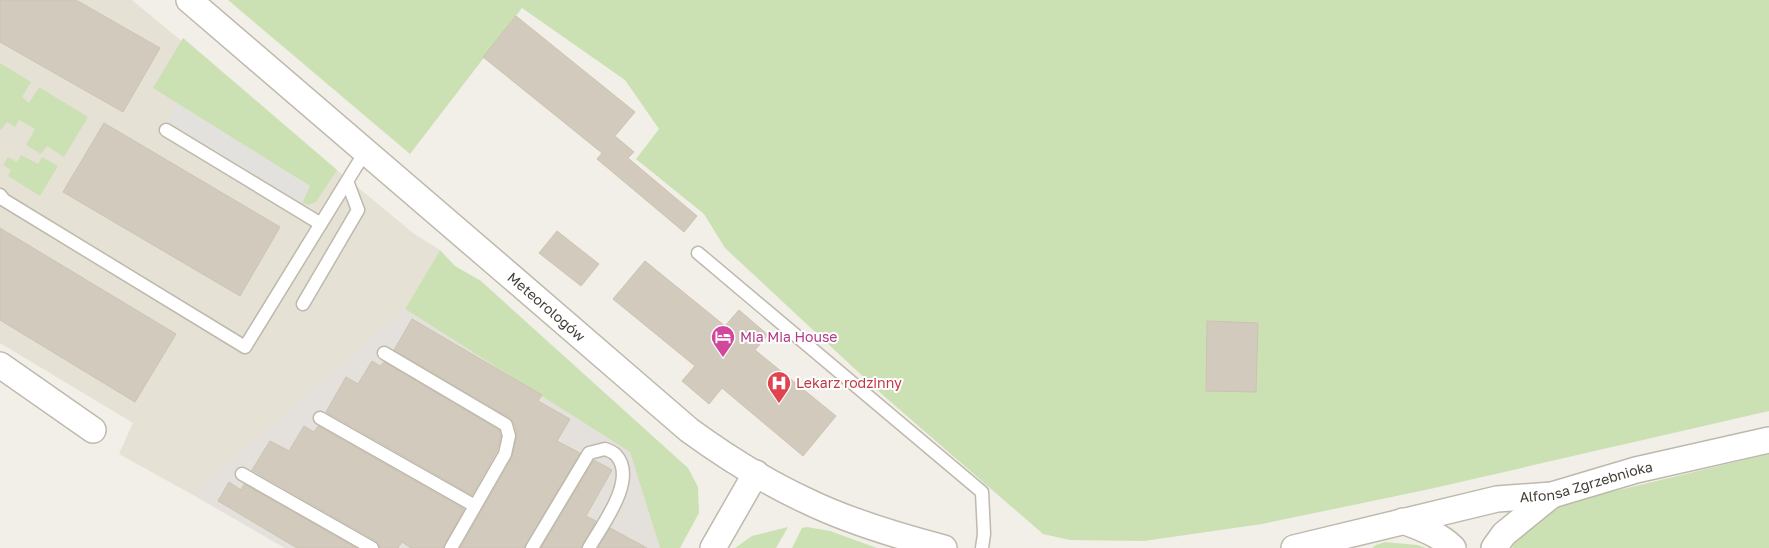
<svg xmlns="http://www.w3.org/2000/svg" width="1769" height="548" font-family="'Golos Text',sans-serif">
	<rect width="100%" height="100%" fill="#f1efe7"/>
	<path fill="#e5e1d5" d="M0,0h132l281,233 27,17 -35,59 -212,186 -74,-41 14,-31 -133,-80z"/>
	<path fill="#e4e0db" d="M405,309l226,143 29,96h-375l-92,-53 14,-14z"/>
	<path fill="#cbe1b4" d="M228,0h1541v411l-339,78 -168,35 -118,17 -74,-1 -27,-6 -158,-137 -160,-149 -21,-34 -68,-55 23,-30 -34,-49 -103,-72 -112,146z
		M183,38l154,132 -21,32 -7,3 -7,-2 8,-17 -157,-98z
		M0,63l31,19 -9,15 7,6 10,-16 49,30 -24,40 -17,-11 -6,8 -15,-9 9,-16 -16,-9 -4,7 -8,-5 -6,8h-1z
		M21,155l17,9 4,-7 16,9 -18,30 -32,-20 3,-6 -8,-5 5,-8 9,5z
		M440,250l15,16 26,15 207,187 10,19 1,26 -19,35h-20l-30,-96 -225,-143z
		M1769,454v94h-257l5,-9 39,-34z
		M788,527l-12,21h-41l17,-12z
		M807,527l23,4 47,17h-85l10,-20z
		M1385,542l32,3 9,3h-54l4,-3z"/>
	<path fill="#e3e1de" d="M177,104l133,82 -8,17 -135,-83z"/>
	<path fill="#d2cbbd" stroke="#ccc3b1" d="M0,0h76l84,48 -37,64 -123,-70z
		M516,16l119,96 -20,24 19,16 -6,6 69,58 -13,16 -87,-73 5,-6 -119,-96z
		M104,123l176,104 -40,69 -177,-104z
		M0,228l176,106 -41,68 -135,-82z
		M557,231l42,33 -18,22 -42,-33z
		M645,261l80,65 14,-16 29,25 -13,15 81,66 -33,40 -81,-68 -13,16 -27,-23 13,-15 -82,-67z
		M412,319l130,76 -4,6 32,18 -13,22 23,12 -56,95h-64l52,-90 5,-24 -3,-11 -4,-5 -116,-68z
		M1207,321l51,2 -2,69 -50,-1z
		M372,361l8,5 4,-4 115,68 2,6 -4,15 -25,44 -146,-83 20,-35 12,7z
		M304,426l10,6 4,-6 146,83 -21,39h-32l-9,-6 -4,6h-18l-4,-7 -124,-71 18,-29 19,10z
		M594,460l18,10 -26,46 10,5 -15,27h-40z
		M229,482l12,8 3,-6 112,64h-59l-79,-47z
		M610,528l37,20h-49z"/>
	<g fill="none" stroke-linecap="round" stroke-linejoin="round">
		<g stroke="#bfb9ad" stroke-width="15">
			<path id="lane" d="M166,130l155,94
				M0,195l4,5 241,147 120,-195
				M698,253l284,239 2,42 -2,14
				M303,304l55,-94 -11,-29
				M384,353l122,72 3,11 -4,18 -54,94
				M320,418l155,88
				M242,474l130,74
				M532,548l57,-95 16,-4c3,1 8,3 11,6 22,24 -14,70 -27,93"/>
		</g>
		<g stroke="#bfb9ad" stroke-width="28">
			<g id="street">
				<path id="s1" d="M189,0c166,143 334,286 500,430 37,27 77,52 118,71 43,21 91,35 137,47"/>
				<path d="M0,365l93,65"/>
				<path d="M1403,521c18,7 36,13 50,27"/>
				<path d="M713,548l43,-75"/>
				<path id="s2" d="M1294,548l203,-49 55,-4 84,-25 133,-30"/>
				<path d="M1494,548l10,-14 48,-39"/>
			</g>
		</g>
		<use href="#lane" stroke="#fff" stroke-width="12"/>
		<use href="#street" stroke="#fff" stroke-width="25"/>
	</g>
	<defs>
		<g id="hotel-pin" transform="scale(1.25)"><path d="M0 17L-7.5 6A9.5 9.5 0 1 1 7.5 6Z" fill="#d1479c" stroke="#fff"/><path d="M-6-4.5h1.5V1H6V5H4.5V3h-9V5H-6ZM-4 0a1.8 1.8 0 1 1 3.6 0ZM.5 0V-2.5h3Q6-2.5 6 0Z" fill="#fff"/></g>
		<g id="hospital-pin" transform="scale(1.25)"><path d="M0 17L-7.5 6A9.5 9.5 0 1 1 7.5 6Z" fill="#e0444e" stroke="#fff"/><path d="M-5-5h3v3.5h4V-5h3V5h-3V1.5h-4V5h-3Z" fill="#fff"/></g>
	</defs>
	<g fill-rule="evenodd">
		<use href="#hotel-pin" x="723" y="337"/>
		<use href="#hospital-pin" x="779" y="383"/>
	</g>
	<g text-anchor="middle" stroke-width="4" stroke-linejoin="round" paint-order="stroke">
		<g font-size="14" fill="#443f37" stroke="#fff">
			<text dy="5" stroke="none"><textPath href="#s1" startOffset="471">Meteorologów</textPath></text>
			<text dy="5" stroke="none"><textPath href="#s2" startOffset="300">Alfonsa Zgrzebnioka</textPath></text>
		</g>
		<g font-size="14" fill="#b23c85" stroke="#fff" text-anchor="start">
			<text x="740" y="342">Mia Mia House</text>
		</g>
		<g font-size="14" fill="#be3a42" stroke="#fff" text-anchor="start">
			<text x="796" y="388">Lekarz rodzinny</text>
		</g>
	</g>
</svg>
